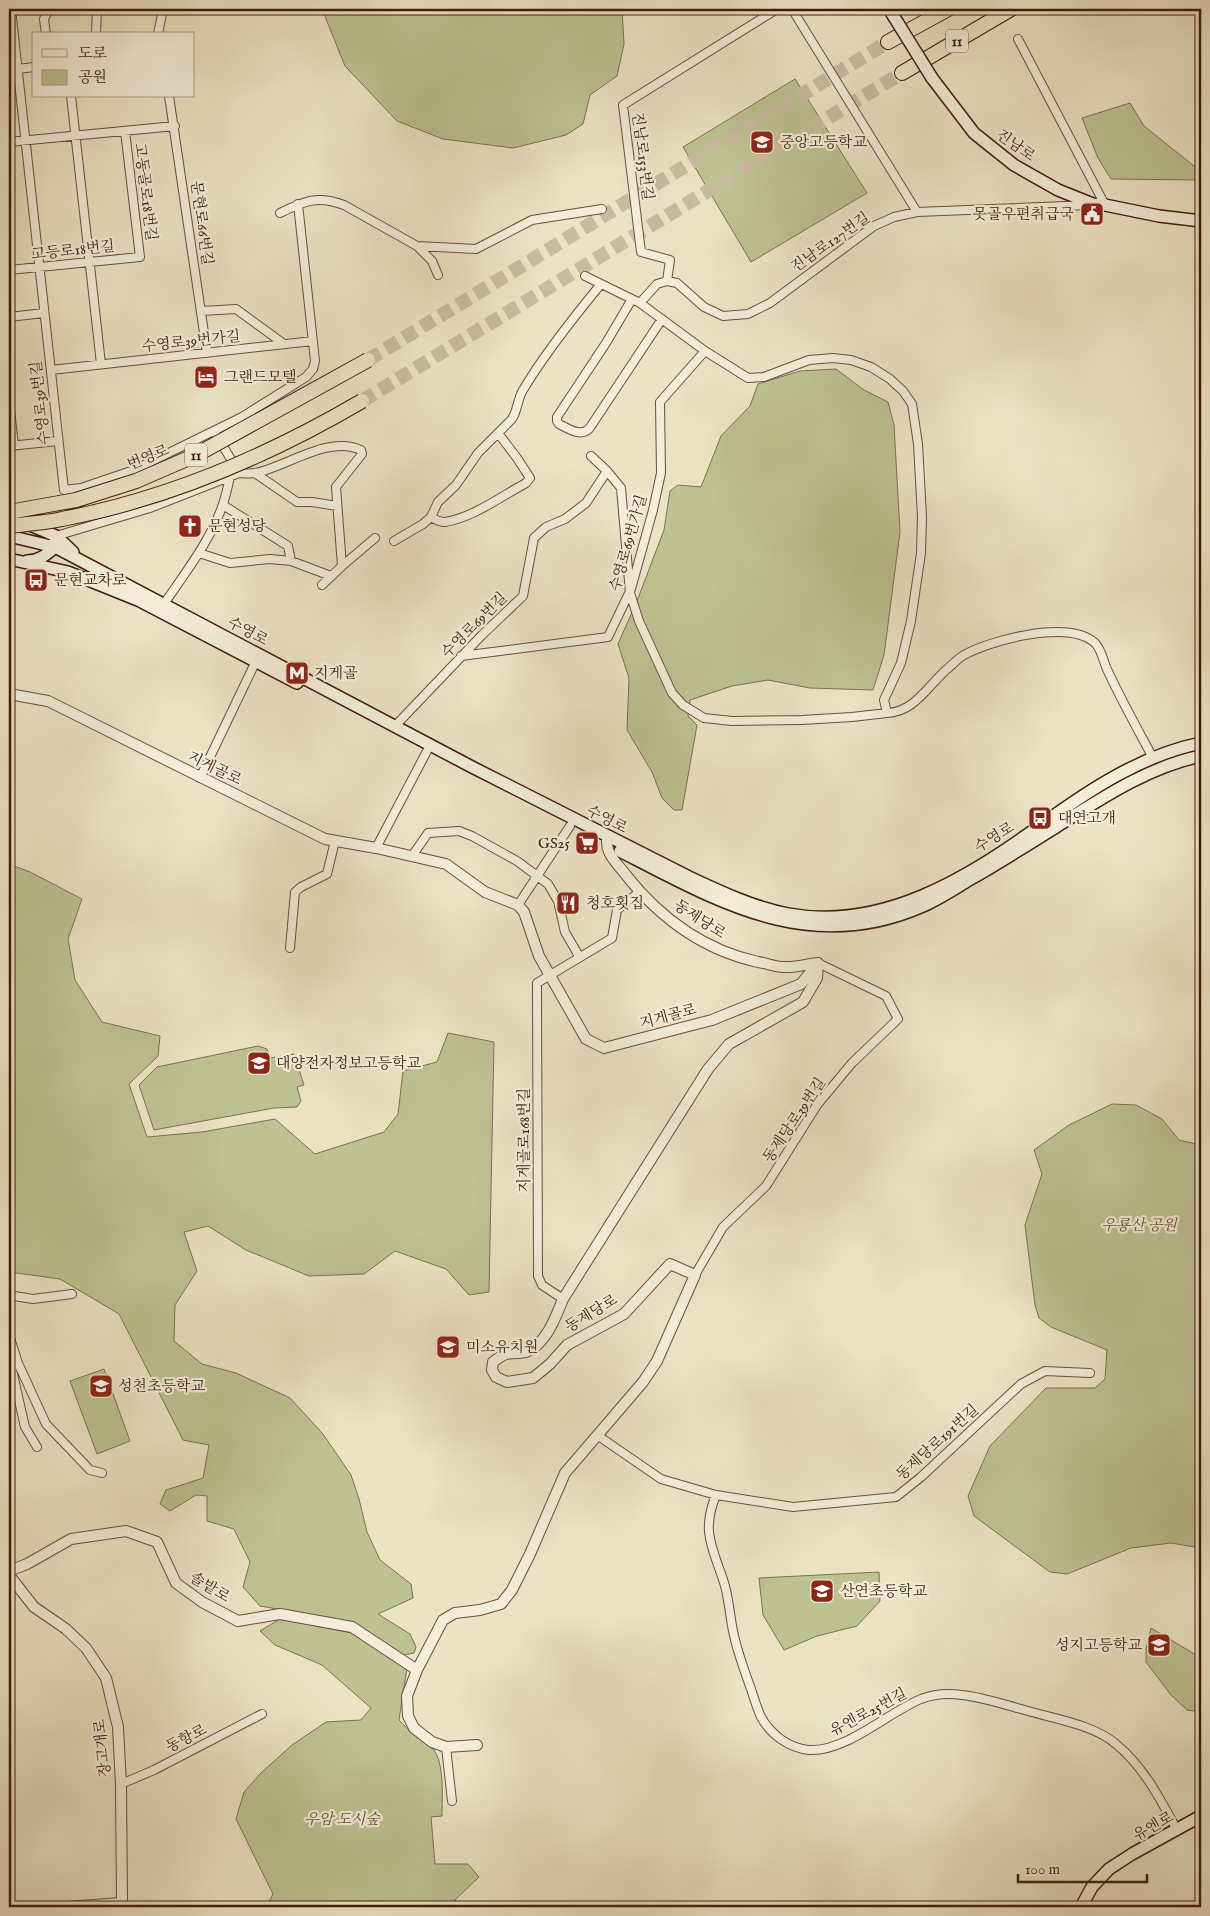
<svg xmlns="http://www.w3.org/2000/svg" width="1210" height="1916" font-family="'IM FELL English','Noto Serif KR',serif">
	<rect width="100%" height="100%" fill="#ece3c5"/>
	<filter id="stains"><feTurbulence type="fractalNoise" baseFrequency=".004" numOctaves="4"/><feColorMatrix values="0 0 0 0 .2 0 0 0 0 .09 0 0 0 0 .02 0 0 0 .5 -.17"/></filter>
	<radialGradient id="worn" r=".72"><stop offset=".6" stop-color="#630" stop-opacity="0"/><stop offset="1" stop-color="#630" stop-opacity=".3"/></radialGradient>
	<path fill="#bdc291" stroke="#7d6f50" d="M322,9h300l2,35 -7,32 -27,19 -7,29 -17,11 -53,13 -70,-9 -46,-18 -52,-55z
		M795,79l72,114 -116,69 -68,-115z
		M1130,103l14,23 55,44 -1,10 -87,-1 -13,-21 -16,-40z
		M836,369l28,21 24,12 6,23 6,107 -16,123 -11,35 -63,-2 -42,-8 -36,6 -42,14 -2,16 9,9 -15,85h-8l-12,-12 -10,-26 -25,-42 2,-52 -11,-34 19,-43 27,-71 6,-39 8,-6 23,2 20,-51 29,-30 8,-22 42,-13z
		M9,864l21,8 52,27 -14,40 7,41 27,42 58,14 -2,20 -29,28 18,53 55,-5 73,-13 40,35 69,-22 14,-18 5,-43 34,-9 11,-29 46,9 -5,250 -20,3 -23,-26 -51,-18 -31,23 -55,2 -63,-26 -38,-24 -24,6 13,39 -22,34 -1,36 28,23 34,9 54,25 33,36 28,41 8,24 8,33 13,28 31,24 2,14 -35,16 32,20 6,13 -2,6 -10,2 -52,-33 -92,-16 -17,-19 7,-25 -16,-33 -27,-8v-25l-11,-1 -26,16 -10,-7 6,-14 37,-12 6,-33 -26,-5 -64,-126 -59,-35 -51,-7z
		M258,1046l9,3 3,9 24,-4 10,31 -7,2 4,14 -4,6 -23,1 -120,22 -15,-45 18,-18z
		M1112,1104l24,1 26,14 17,21 22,5v403l-30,-5 -40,5 -64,26 -17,-2 -76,-56 -6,-20 22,-50 56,-58h49l10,-9 2,-29 -56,-23 -12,-9 -4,-13 -10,-80 17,-51 -8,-24 35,-25z
		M104,1369l26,72 -33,13 -27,-73z
		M879,1572l1,29 -23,25 -40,10 -33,14 -21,-35 -4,-37z
		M280,1619l72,14 55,35 -8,52c10,12 22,18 33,28 13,12 10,51 10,68l-11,1 4,47h33l11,13 -24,23 -1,7h-188l7,-13 -37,-75 8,-27 17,-19 31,-28 34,-23 35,-2 10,-12 -49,-43 -47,-20 -15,-14z
		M1151,1628l50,30v54l-14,-2 -16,-15 -25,-33v-13z"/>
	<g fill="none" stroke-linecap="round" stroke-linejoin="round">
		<path stroke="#c9bba0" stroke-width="14" stroke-dasharray="14 7" stroke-linecap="butt" d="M368,360l520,-318
			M362,401l540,-328"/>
		<g stroke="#694e3c" stroke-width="10">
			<path id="minor" d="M11,9l53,481 17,-2 53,-18 108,-53 64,-40 7,-8 2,-8 -17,-157
				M792,9l125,203
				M46,34l-2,-15 5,-10
				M96,34l1,-25
				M158,34l5,-25
				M1018,39l87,166
				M18,69l16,-2
				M71,96l30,268
				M169,96l38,257
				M9,142l166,-16
				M280,213c25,-12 37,-18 64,-8l73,41 15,15 6,14
				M417,246l59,3 56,-29 70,-11
				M9,270l131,-13 -15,-126
				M585,276l55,27 65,48 43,27 16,-1 45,-17 24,-2 18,2 20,7 19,12 13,12 9,13 6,40 4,73 -1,36 -10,68 -10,42 -17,37 3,13c27,-1 40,-26 59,-43 6,-5 11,-11 18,-15 27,-15 105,-36 131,-12 6,6 8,16 11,24 14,31 31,61 47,91
				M667,281l3,-21 -29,-8 -18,-147 154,-96
				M632,299l-26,44 -49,74v4l2,3c10,5 21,13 30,5l73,-110
				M640,303l17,-19 10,-3 10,2 27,24 19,9 25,-2 22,-11 104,-77 20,-9 23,-5 173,-7
				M201,311l35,-2 48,35
				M9,317l35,-4
				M51,370l262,-29
				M9,400l5,46
				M9,446l49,-5
				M591,456l16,15 14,17 9,105 9,28 33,72 11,12 21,13 28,3 70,-1 50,-3 35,-4
				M239,473c5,0 11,1 16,0 32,-6 72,-38 106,-23l1,4 -26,33 6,79 -20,19
				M255,473l42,29h15l25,4
				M223,505l65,41 3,15
				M431,517c5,3 8,5 14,5 27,-4 57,-26 81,-39l4,-5 -13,-20 -19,-25
				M56,536l94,-28 89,-35 -25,-42
				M394,541l29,-17 8,-7 7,-15 18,-17 22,-32 34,-34c6,-9 5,-19 11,-29 22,-37 50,-72 78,-106
				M199,553l31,10 40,-4 21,2 40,15
				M342,566l33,-28
				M164,604c21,-31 47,-64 59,-100 3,-9 5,-18 7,-27
				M461,656l147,-19 23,-48 22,-79 8,-37 -1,-71 45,-51
				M395,726l87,-91 41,-39 11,-58 12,-11 19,-8 21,-16 21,-32
				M200,778l56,-117
				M376,848l51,-97
				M412,856l16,-23 31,-2 13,5 45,25 31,23 10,17 7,31 14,24
				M518,905l52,-79
				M290,948l5,-56 6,-5 26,-13 8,-33
				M695,1275l28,-48 43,-41 51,-81 35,-42 46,-44 -12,-23 -68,-33
				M9,1298l5,-2 19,3 39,-5
				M563,1299l-21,-14 -4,-9 -1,-293 75,-45 5,-28 22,-18
				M9,1335l9,28 28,61 44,46 12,3
				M13,1350l-4,7 16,70 12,20
				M597,1435l64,44 55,16 77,12 103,-10 25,-20 100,-93 24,-13 45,2
				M716,1495c-5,12 -8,23 -7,37 2,19 11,36 16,54 4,15 5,30 8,45 4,20 11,39 18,58 3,9 6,19 10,28 10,18 28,31 48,33 37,2 78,-37 112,-51 13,-5 27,-6 41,-4 20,2 40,9 59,14 29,9 72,15 95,35 28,23 44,55 61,86
				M446,1747l6,54
				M121,1784l33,-14 108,-56"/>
		</g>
		<g stroke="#694e3c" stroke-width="12">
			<path id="tertiary" d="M9,694l39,7 277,138 51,9 70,16 39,28 33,13 6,7 15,44 47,83 18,9 108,-28 89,-36 17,-21
				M608,836c-5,16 9,27 18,39 34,43 78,75 132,87 8,1 17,5 26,5 11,1 23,-3 34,-4
				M9,1571l18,-7 44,-25 55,-8 31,11 19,41 26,19 36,19 42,-7 72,13 65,43
				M9,1575l25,32 32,22 20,19 20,30 12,49 3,57 1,119 -56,4
				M477,1745l-31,2 -14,-5 -18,-14 -6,-12 -1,-20 10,-26 26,-50 12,-7 25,-3 21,-6 11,-14 18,-36 35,-81 78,-91 14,-21 38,-86 -25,-11 -46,50 -57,31 -17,19 -17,14 -26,4 -11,-5 -4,-7 1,-8c18,-14 16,-6 33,-10 20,-7 30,-36 37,-53l145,-230 21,-25 74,-42 14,-24 1,-15"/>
		</g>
		<g stroke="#3d1c0e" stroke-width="14">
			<path id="secondary" d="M932,78l42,55 40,32 44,25 35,14 12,1 54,11 42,5
				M9,516l47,20 17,16
				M9,536l46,11 417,220 217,110c32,15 64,30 99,37 95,17 179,-36 253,-89 48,-35 101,-70 160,-82
				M9,559l59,13 72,29 157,82
				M27,561c12,0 19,-6 28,-14v-5
				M620,851c99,51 190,105 303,55 16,-7 31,-17 46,-26 30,-17 58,-35 87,-53 46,-29 92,-60 145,-71
				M1081,1907l11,-20 17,-18 23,-15 69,-38"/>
		</g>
		<g stroke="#3d1c0e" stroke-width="16">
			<path id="trunk" d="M888,42l60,-33
				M902,73l109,-64"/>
		</g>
		<use href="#minor" stroke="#f3edd9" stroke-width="8"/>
		<use href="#tertiary" stroke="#f3edd9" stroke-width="10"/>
		<use href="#secondary" stroke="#f3edd9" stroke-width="11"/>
		<use href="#trunk" stroke="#ece3c5" stroke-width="14"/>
		<g stroke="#3d1c0e" stroke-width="14" stroke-linecap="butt">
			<path id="secondary-bridge" d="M891,12l41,66"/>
		</g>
		<g stroke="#3d1c0e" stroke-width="16" stroke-linecap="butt">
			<path id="trunk-bridge" d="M9,512l67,-12 60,-19 60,-26 172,-95
				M9,526c17,-2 35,-3 53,-7 105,-20 208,-64 300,-118"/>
		</g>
		<use href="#secondary-bridge" stroke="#f3edd9" stroke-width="11"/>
		<use href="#trunk-bridge" stroke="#ece3c5" stroke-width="14"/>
	</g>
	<defs>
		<g id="school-square" transform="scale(1.25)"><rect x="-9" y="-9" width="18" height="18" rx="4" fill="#8f2418" stroke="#f3edd9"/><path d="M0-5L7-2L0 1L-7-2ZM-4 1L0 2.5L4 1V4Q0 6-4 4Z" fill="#fff"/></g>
		<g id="civic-square" transform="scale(1.25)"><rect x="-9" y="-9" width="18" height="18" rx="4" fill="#8f2418" stroke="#f3edd9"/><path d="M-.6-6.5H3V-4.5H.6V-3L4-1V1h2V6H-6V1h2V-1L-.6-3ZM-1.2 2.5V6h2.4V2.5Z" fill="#fff"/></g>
		<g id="hotel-square" transform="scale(1.25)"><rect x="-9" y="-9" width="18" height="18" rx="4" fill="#8f2418" stroke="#f3edd9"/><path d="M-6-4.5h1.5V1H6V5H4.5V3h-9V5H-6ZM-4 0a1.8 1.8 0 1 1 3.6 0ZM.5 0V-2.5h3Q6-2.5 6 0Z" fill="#fff"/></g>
		<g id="church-square" transform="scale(1.25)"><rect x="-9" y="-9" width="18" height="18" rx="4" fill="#8f2418" stroke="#f3edd9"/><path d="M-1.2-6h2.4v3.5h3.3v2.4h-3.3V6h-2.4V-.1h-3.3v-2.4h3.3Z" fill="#fff"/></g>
		<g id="bus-square" transform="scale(1.25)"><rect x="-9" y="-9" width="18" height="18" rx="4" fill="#8f2418" stroke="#f3edd9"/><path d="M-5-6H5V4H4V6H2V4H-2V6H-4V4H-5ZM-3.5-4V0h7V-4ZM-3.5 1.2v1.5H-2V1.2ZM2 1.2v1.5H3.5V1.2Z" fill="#fff"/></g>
		<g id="metro-square" transform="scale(1.25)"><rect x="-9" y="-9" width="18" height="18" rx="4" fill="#8f2418" stroke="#f3edd9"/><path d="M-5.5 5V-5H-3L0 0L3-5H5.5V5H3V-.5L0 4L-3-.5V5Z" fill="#fff"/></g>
		<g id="supermarket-square" transform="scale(1.25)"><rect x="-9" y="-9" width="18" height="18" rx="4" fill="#8f2418" stroke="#f3edd9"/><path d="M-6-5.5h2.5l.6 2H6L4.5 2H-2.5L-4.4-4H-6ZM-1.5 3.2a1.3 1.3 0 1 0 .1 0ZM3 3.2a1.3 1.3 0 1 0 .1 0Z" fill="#fff"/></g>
		<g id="restaurant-square" transform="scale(1.25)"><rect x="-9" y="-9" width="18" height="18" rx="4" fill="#8f2418" stroke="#f3edd9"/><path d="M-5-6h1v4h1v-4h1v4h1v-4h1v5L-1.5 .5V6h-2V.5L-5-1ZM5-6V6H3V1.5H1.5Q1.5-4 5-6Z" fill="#fff"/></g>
	</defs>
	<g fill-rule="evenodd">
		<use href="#school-square" x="762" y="142"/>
		<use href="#civic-square" x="1092" y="214"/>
		<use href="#hotel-square" x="206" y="377"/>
		<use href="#church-square" x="190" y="526"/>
		<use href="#bus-square" x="36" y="580"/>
		<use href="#metro-square" x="297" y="673"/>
		<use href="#bus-square" x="1040" y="818"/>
		<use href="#supermarket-square" x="587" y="843"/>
		<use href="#restaurant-square" x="568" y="903"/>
		<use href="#school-square" x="259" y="1063"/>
		<use href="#school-square" x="448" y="1347"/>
		<use href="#school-square" x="101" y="1386"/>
		<use href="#school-square" x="822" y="1591"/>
		<use href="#school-square" x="1159" y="1645"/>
	</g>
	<g text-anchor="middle" stroke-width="4.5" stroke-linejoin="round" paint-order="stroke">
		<g fill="#f3edd9" stroke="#745b4b" stroke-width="1">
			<rect x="946" y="29.5" width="22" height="23" rx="4"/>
			<rect x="185" y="443.5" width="22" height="23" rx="4"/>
		</g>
		<g font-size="14" font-weight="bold" fill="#3d1c0e">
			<text x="957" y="46">11</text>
			<text x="196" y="460">11</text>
		</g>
		<g font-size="15" fill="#3d1c0e" stroke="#f3edd9" text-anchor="start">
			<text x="780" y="147">중앙고등학교</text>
			<text x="1074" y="219" text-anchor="end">못골우편취급국</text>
			<text x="224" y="382">그랜드모텔</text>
			<text x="208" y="531">문현성당</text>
			<text x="54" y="585">문현교차로</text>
			<text x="314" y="678">지게골</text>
			<text x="1058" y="823">대연고개</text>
			<text x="570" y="848" text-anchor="end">GS25</text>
			<text x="586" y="908">청호횟집</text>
			<text x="276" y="1068">대양전자정보고등학교</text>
			<text x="466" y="1352">미소유치원</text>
			<text x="118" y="1391">성천초등학교</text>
			<text x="840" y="1596">산연초등학교</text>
			<text x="1142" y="1650" text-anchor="end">성지고등학교</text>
		</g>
		<g font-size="15" fill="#3d1c0e" stroke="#f3edd9">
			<text transform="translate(1016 145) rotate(35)" y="5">진남로</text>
			<text transform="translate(643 156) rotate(83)" y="5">진남로153번길</text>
			<text transform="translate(146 192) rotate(83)" y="5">고동골로18번길</text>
			<text transform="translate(202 223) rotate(82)" y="5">문현로66번길</text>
			<text transform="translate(830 242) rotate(-35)" y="5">진남로127번길</text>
			<text transform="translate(73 250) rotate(-6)" y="5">고등로18번길</text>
			<text transform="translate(191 341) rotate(-6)" y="5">수영로39번가길</text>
			<text transform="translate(40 403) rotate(-96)" y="5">수영로39번길</text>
			<text transform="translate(148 457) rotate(-22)" y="5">번영로</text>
			<text transform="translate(628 543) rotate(-74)" y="5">수영로69번가길</text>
			<text transform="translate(474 625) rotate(-45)" y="5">수영로69번길</text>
			<text transform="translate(248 631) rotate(28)" y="5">수영로</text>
			<text transform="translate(215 768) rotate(26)" y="5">지게골로</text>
			<text transform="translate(607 819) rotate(27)" y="5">수영로</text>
			<text transform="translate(994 837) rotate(-32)" y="5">수영로</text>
			<text transform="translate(700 919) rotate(33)" y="5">동제당로</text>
			<text transform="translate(668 1016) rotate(-15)" y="5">지게골로</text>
			<text transform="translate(794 1120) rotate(-56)" y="5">동제당로39번길</text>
			<text transform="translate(524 1140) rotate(-90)" y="5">지게골로168번길</text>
			<text transform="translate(591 1313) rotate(-31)" y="5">동제당로</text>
			<text transform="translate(937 1442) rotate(-42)" y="5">동제당로191번길</text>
			<text transform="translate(210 1587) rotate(31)" y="5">솔밭로</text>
			<text transform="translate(868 1712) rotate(-28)" y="5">유엔로25번길</text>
			<text transform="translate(186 1738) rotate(-27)" y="5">동항로</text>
			<text transform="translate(102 1748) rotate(-96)" y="5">장고개로</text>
			<text transform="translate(1153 1826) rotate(-29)" y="5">유엔로</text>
		</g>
		<g font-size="15" font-style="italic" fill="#634e35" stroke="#f3edd9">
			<text x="1139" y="1230">우룡산 공원</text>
			<text x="342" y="1824">우암 도시숲</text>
		</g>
	</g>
	<rect width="1210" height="1916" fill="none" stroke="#ece3c5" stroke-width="30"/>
	<rect x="10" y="10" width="1190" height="1896" fill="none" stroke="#3d1c0e" stroke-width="2.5"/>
	<rect x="15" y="15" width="1180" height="1886" fill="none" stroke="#3d1c0e"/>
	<rect x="32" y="32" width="162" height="65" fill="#f3edd9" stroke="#aa9988"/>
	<rect x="42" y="49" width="25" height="8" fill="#f3edd9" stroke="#aa9988"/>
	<text x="78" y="58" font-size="15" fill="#3d1c0e">도로</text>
	<rect x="42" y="70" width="25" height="15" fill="#bdc291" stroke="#aa9988"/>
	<text x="78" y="82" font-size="15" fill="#3d1c0e">공원</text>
	<path d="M1018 1874v8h129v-8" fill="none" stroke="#3d1c0e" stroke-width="2.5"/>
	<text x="1025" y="1874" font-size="15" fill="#3d1c0e" stroke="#f3edd9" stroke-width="4" paint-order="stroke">100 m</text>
	<rect width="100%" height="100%" filter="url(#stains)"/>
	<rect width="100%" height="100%" fill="url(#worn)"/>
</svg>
